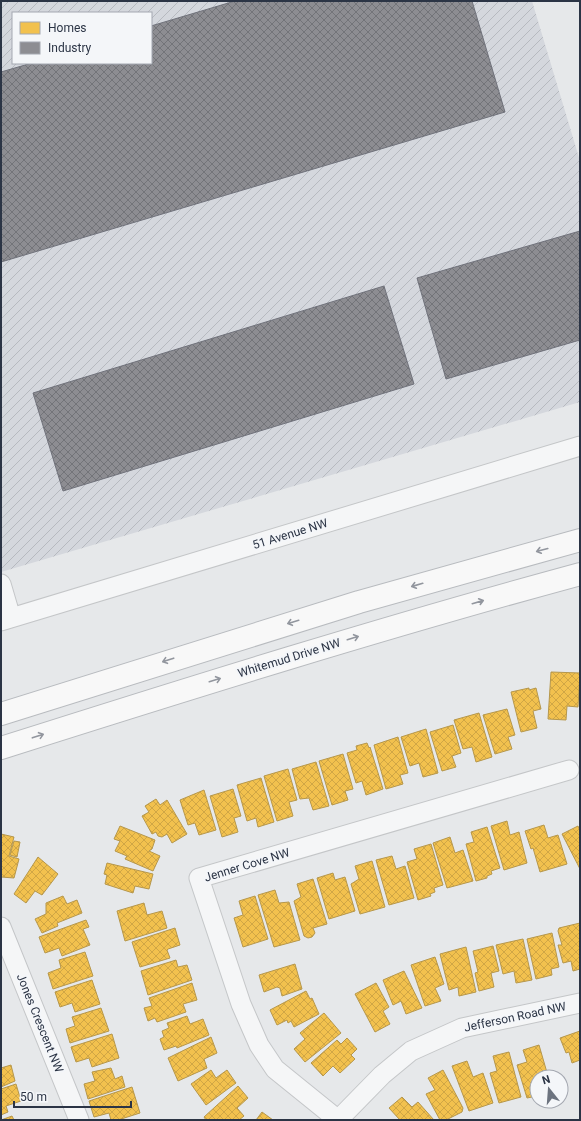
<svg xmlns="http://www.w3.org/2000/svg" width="581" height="1121" font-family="Roboto,sans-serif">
	<defs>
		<pattern id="industrial-furrows" width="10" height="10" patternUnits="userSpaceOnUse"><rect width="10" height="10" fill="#d4d7dd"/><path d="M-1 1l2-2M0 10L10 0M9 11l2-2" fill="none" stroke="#b6b9bf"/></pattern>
		<pattern id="homes-cross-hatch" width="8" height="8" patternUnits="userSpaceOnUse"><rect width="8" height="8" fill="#f2c14e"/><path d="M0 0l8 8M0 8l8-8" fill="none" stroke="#d0a645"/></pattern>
		<pattern id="industry-cross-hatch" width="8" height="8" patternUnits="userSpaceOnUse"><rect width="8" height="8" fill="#8d8d92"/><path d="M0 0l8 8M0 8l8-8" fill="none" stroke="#737479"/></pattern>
	</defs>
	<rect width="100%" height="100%" fill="#e6e8ea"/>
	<path fill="url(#industrial-furrows)" fill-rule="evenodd" d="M1,1h531l48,160v241l-579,170zM13,13h138v50h-138z"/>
	<path fill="url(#homes-cross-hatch)" stroke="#b6974b" d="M551,672l29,1 -2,34 -11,-1 -1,14 -18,-1z
		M529,688v2l7,-2 5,21 -8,2 4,17 -16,4 -10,-40z
		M507,709l8,26 -7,2 4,12 -17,5 -12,-39z
		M479,713l13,44 -16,5 -4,-15 -9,2 -9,-29z
		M453,725l8,28 -9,3 4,11 -14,4 -12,-39z
		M426,729l12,44 -15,4 -4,-14 -9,3 -9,-29z
		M398,737l10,36 -8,2 3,9 -17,5 -12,-44z
		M367,743l2,5 1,-1 13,42 -17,6 -4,-14 -6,2 -9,-30 10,-3 -1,-4z
		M343,754l10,35 -8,2 3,9 -16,5 -13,-44z
		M316,762l13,44 -16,4 -4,-12 -9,1 -8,-30z
		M288,769l9,31 -8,2 4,14 -16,5 -13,-45z
		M261,778l13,44 -16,5 -2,-9 -9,3 -10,-36z
		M233,789l8,27 -7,2 4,14 -16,5 -12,-41z
		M204,790l12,40 -17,5 -4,-12 -7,2 -8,-25z
		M156,799l4,6 7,-5 20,34 -15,9 -5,-9 -5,3 -4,-1 -2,-4 -4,2 -10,-18 7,-4 -4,-6z
		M507,821l3,14 9,-3 8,31 -23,7 -13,-44z
		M544,825l4,13 10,-3 9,29 -27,8 -7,-24 -2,1 -6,-18z
		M120,826l35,14 -3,9 -3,2 11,5 -7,15 -28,-12 2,-3 -12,-5 5,-10 -6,-2z
		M578,826l2,5v38l-18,-35z
		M487,827l13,41 -9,3 1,3 -5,2v2l-11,3 -10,-37 8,-2 -3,-10z
		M1,834l13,3 -5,19 10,3 -5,19 -13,-1z
		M450,837l5,16 8,-3 10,31 -26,7 -14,-45z
		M14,841l6,1 -3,15 -7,-2z
		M431,844l12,41 -9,3 1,4 -5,2 1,2 -13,4 -11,-38 10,-3 -3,-10z
		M392,856l4,13 9,-3 9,32 -25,7 -13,-45z
		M38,857l20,17 -16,21 -7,-4 -9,12 -12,-9z
		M372,861l13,46 -25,7 -9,-30 8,-5 -4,-13z
		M107,863l46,11 -4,15 -14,-3 -2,7 -28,-9 2,-9 -3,-1z
		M333,873l2,7 10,-3 10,34 -26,8 -12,-41z
		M313,879l14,45 -14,4 2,5 -3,4 -4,1 -4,-2 -10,-35 7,-4 -4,-13z
		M275,890l4,13 10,-1 11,38 -26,7 -16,-52z
		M63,896l4,8 10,-4 5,13 -25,10 1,3 -16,7 -7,-14 11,-5v-11z
		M255,896l13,43 -25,8 -9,-29 9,-3 -4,-14z
		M144,903l3,12 15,-4 5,17 -42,13 -8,-30z
		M86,920l3,7 -6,2 7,16 -28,11 -3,-8 -14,5 -6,-16z
		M580,923v46l-7,2 -2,-10 -8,2 -5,-18h4l-4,-14 1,-3z
		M175,928l5,17 -12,4 -1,1 3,8 -30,9 -8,-25z
		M552,933l7,34 -8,2 1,6 -16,4 -9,-40z
		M523,939l9,41 -16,3 -2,-12 -11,3 -7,-29z
		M493,946l6,25 -8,2 3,14 -15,4 -4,-18 3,-1 -5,-21z
		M466,947l10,45 -17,4 -1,-9 -9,3 -9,-36z
		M85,952l8,24 -40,13 -5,-16 13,-5 -2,-8z
		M435,957l9,27 -9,4 6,13 -16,5 -14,-41z
		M176,960l2,7 9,-2 5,15 -44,15 -7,-24z
		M295,964l7,25 -20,7 -2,-8 -3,-1 -13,5 -5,-17z
		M404,971l18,37 -16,6 -5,-13 -8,4 -10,-25z
		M92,980l8,24 -25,8 -3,-9 -12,4 -5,-15z
		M192,983l5,17 -14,4 3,8 -29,10 -2,-4 -7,3 -4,-13 8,-2 -3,-8z
		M376,983l13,24 -6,4 7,13 -15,8 -20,-38z
		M306,991l4,8 2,-1 7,16 -25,13 -3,-6 -3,2 -1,-3 -10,5 -7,-15z
		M101,1008l8,23 -39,12 -4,-14 9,-3 -3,-9z
		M324,1013l17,20 -36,29 -11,-13 11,-10 -5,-6z
		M187,1016l3,8 13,-5 6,16 -32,13 -1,-2 -12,4 -4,-11 4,-2 -2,-6 7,-3 -2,-5z
		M580,1031v29l-8,3 -3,-11 -3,1 -6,-15z
		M112,1034l7,24 -27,9 -3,-9 -13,4 -5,-15z
		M211,1037l6,16 -13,6 3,9 -29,13 -10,-23z
		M347,1038l10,11 -6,6 4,4 -15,14 -7,-7 -10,10 -12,-13 26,-23 4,4z
		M539,1045l9,31 -11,1v19l-10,2 -10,-33 10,-3 -4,-12z
		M509,1052l12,45 -22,6 -9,-30 7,-2 -4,-15z
		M467,1061l6,16 10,-4 10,30 -24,8 -17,-45z
		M11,1065l4,16 -14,6v-19z
		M111,1068l4,11 7,-3 3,11 -37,12 -4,-15 11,-3 -3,-9z
		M211,1070l5,8 11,-8 9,13 -30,22 -15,-21z
		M443,1070l20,38 -1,4 -16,8h-6l-14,-26 9,-4 -7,-12z
		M16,1084l5,17 -15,5 2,6 -7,3v-26z
		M238,1086l10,12 -11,10 7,8 -5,4h-33l-2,-3z
		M132,1087l8,26 -22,7h-7l-2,-7 -15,4 -5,-16z
		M402,1097l10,10 6,-5 16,18h-34l-11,-12z
		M262,1112l11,8h-17z
		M12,1116l2,4h-13z"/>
	<path fill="url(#industry-cross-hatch)" stroke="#70727b" d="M235,1h237l33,111 -504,150v-190l31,-9h119v-37z
		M580,231v109l-134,39 -29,-101z
		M384,286l30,98 -351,107 -30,-98z"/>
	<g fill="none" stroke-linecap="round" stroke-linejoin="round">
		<g stroke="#c4c6c8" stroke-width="21">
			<path id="minor" d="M1,584l10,34
				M1,621l579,-175
				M1,927l78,193
				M338,1120l-63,-51 -16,-24 -18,-41 -42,-126 370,-108
				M338,1120l44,-45 29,-24 51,-23 118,-25"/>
		</g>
		<g stroke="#b8bbbf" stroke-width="24">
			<path id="motorway" d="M1,714l358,-112 221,-62
				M1,748c192,-61 384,-121 579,-174"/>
		</g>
		<use href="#minor" stroke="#f5f6f7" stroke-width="19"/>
		<use href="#motorway" stroke="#f8f8f8" stroke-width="22"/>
	</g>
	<defs><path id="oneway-shaft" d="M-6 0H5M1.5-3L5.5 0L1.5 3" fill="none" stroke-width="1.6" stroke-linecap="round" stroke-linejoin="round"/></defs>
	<g stroke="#92969e">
		<use href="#oneway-shaft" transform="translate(542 550) rotate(165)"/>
		<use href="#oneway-shaft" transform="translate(417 585) rotate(164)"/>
		<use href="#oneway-shaft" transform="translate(478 602) rotate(-16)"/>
		<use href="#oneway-shaft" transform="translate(293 622) rotate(163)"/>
		<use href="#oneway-shaft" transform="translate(353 638) rotate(-17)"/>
		<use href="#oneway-shaft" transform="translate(168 660) rotate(162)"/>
		<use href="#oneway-shaft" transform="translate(215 680) rotate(-17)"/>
		<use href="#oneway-shaft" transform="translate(38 736) rotate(-18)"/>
	</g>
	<g text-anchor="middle" stroke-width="4" stroke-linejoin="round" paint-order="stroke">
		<g font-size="12" fill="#2b3445" stroke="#f4f6f9">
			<text transform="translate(290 534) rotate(-17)" y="4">51 Avenue NW</text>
			<text transform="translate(289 658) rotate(-17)" y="4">Whitemud Drive NW</text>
			<text transform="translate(247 865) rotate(-17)" y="4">Jenner Cove NW</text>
			<text transform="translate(515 1017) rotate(-12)" y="4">Jefferson Road NW</text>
			<text transform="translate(40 1023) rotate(68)" y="4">Jones Crescent NW</text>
		</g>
	</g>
	<rect width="581" height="1121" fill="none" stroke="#2b3445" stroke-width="4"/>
	<rect x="12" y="12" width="140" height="52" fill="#f4f6f9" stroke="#a4a8b1"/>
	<rect x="20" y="22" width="20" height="12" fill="#f2c14e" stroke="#a4a8b1"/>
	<text x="48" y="32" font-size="12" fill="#2b3445">Homes</text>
	<rect x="20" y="42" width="20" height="12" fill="#8d8d92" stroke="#a4a8b1"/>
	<text x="48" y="52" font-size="12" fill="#2b3445">Industry</text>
	<g transform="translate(549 1089) rotate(343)"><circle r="19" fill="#f4f6f9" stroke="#a4a8b1"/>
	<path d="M0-3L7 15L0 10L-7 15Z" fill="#6c737f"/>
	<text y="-6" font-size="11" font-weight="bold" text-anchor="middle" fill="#2b3445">N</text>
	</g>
	<path d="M14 1101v6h117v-6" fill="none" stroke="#2b3445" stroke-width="2"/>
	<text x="20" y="1101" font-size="12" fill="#2b3445" stroke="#f4f6f9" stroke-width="3" paint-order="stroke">50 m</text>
</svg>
